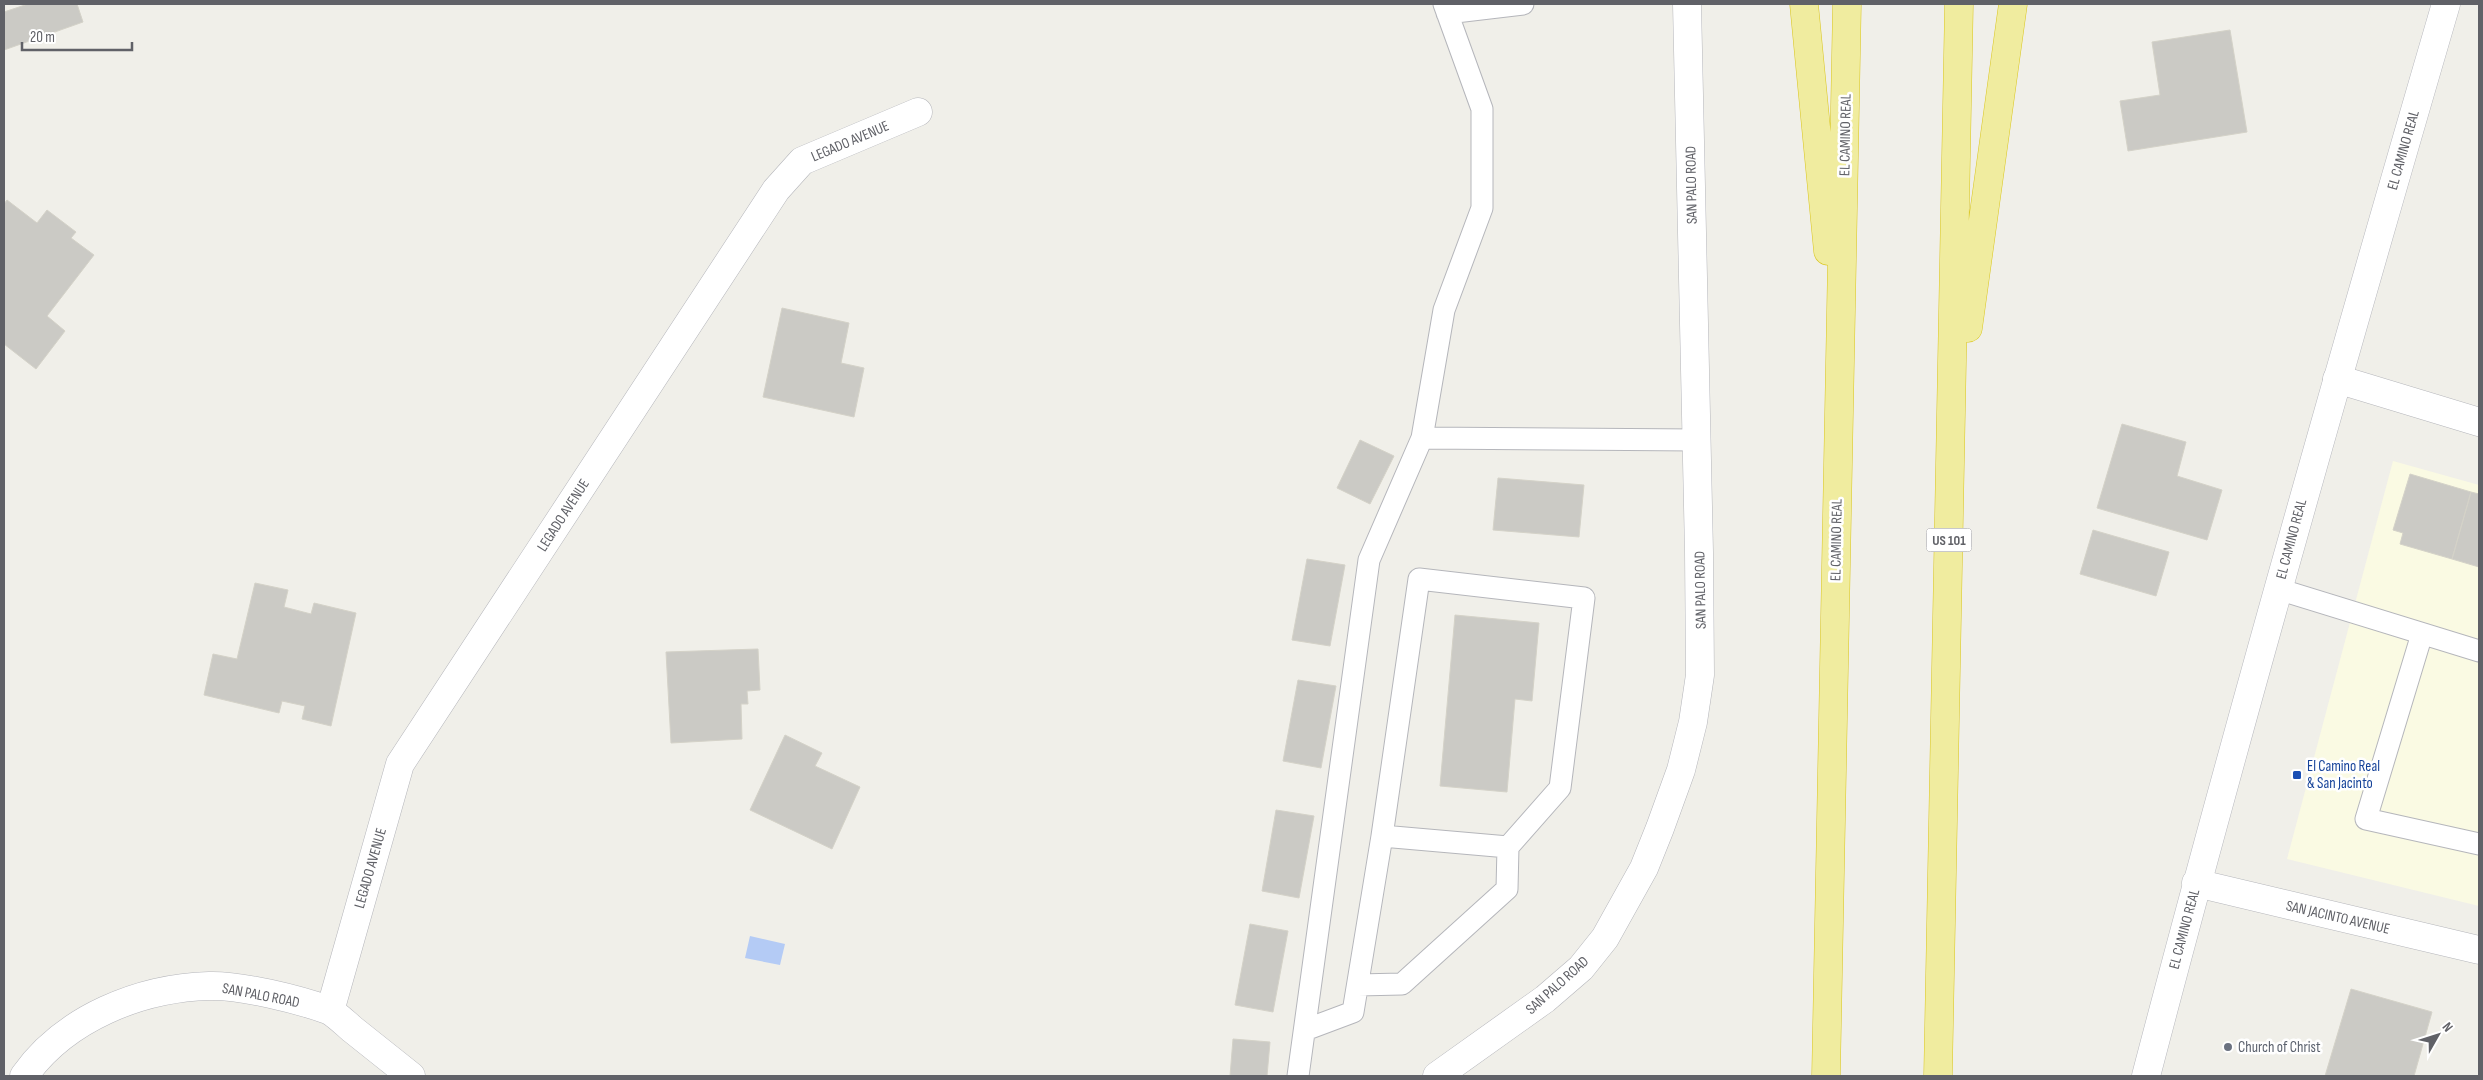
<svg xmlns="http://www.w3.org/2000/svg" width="2483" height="1080" font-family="'Sofia Sans Condensed',sans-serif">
	<rect width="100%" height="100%" fill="#f0efe9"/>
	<path fill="#fafae3" d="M2393,461l86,24v421l-192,-47z"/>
	<path fill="#b4cbf5" d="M750,936l35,8 -5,21 -35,-7z"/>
	<path fill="#cbcac5" stroke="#d4d2c8" d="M28,4h49l6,18 -79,28v-38z
		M2230,30l17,102 -119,19 -8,-50 40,-6 -8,-53z
		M7,200l30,23 10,-13 29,22 -5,6 23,17 -47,61 18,15 -29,38 -32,-25v-140z
		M782,308l67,15 -8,40 23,5 -10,49 -91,-20z
		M2122,424l64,18 -9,34 45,14 -15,50 -110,-32z
		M1360,440l34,16 -24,48 -33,-16z
		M2410,474l61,18 -19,67 -52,-15 3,-11 -10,-3z
		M1498,478l86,7 -5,52 -86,-7z
		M2471,492l8,2v73l-27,-8z
		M2093,530l76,22 -13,44 -76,-22z
		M1307,559l38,6 -15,81 -38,-6z
		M255,583l33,7 -4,17 27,7 3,-11 42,10 -25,113 -29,-7 3,-13 -23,-5 -3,12 -75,-18 9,-41 24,5z
		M1455,615l84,8 -7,78 -17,-2 -8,93 -67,-6z
		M758,649l2,41 -13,1 1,13h-7l1,35 -71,4 -5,-91z
		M1298,680l38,6 -15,82 -38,-7z
		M785,735l37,18 -7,13 45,21 -28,62 -82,-39z
		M1276,810l38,6 -15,82 -37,-7z
		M1250,924l38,7 -15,81 -38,-7z
		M2351,989l81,23 -18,64h-89z
		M1233,1039l37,3 -3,34h-37z"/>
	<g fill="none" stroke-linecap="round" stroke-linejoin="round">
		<g stroke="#b5b6bb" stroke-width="23">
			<path id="lane" d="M1447,13l76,-9
				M1422,438l22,-128 38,-102v-99l-38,-105
				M2278,589l201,62
				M2422,634l-56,185 113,25
				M1358,985l44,-1 105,-95 1,-42
				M1305,1030l48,-18 29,-176 126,11 52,-59 24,-190 -165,-19 -37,257
				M1298,1076l71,-516 53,-122 275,2"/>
		</g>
		<g stroke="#b5b6bb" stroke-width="29">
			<path id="street" d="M2337,379l142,43
				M2196,883l283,67
				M330,1011l70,-247 376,-574 26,-29 116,-49
				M24,1076c41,-58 116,-88 185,-90 32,-1 88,13 119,24 8,4 17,13 24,19 20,16 39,31 59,47
				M1437,1076l108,-77 36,-31 24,-30 39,-70 16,-40 21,-58 12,-48 7,-47 -1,-123 -12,-548"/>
		</g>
		<g stroke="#b7b8be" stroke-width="29">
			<path id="secondary" d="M2146,1076c94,-359 196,-716 300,-1072"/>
		</g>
		<g stroke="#dac61e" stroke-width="29">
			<path id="highway" d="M1804,4l24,247
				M1968,328l45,-324
				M1826,1076l21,-1072
				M1938,1076l21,-1072"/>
		</g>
		<use href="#lane" stroke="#fff" stroke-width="21"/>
		<use href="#street" stroke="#fff" stroke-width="28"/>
		<use href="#secondary" stroke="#fff" stroke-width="28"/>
		<use href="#highway" stroke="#f0ec9f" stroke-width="28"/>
	</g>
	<rect fill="#1a4fb4" stroke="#fff" stroke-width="2" x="2292" y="770" width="10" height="10" rx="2.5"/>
	<circle fill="#6b7280" stroke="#fff" stroke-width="2" cx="2228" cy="1047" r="5"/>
	<g text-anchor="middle" stroke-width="5" stroke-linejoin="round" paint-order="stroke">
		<rect fill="#fff" stroke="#909095" stroke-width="1" x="1926.5" y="528.5" width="45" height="23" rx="4"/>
		<g font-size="14" font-weight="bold" fill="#606167">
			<text x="1949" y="545">US 101</text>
		</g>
		<g font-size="15" fill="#606167" stroke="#fff">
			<text transform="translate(1845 135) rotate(-89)" y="5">EL CAMINO REAL</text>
			<text transform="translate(850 141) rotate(-23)" y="5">LEGADO AVENUE</text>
			<text transform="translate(2403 150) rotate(-74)" y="5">EL CAMINO REAL</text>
			<text transform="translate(1691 185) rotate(-91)" y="5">SAN PALO ROAD</text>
			<text transform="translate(563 515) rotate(-57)" y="5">LEGADO AVENUE</text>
			<text transform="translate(2291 539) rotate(-75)" y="5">EL CAMINO REAL</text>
			<text transform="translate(1836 540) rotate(-89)" y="5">EL CAMINO REAL</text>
			<text transform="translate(1700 590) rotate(-91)" y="5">SAN PALO ROAD</text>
			<text transform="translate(370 868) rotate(-74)" y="5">LEGADO AVENUE</text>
			<text transform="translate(2338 917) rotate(13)" y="5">SAN JACINTO AVENUE</text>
			<text transform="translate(2184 929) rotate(-75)" y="5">EL CAMINO REAL</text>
			<text transform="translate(1557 985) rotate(-42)" y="5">SAN PALO ROAD</text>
			<text transform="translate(261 995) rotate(11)" y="5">SAN PALO ROAD</text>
		</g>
		<g font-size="15" fill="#164399" stroke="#fff" text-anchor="start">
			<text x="2307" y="771">El Camino Real<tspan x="2307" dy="17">&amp; San Jacinto</tspan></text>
		</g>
		<g font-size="15" fill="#5b616d" stroke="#fff" text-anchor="start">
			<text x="2238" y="1052">Church of Christ</text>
		</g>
	</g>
	<rect width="2483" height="1080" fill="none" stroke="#606167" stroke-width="10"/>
	<g transform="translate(2438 1035) rotate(51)" stroke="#ffffff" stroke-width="4" paint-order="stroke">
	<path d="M0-4L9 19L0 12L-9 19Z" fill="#606167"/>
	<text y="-8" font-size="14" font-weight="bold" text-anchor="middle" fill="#606167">N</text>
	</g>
	<path d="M22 42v8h110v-8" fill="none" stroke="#606167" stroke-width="2.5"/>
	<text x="30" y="42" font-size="15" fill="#606167" stroke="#ffffff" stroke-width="4" paint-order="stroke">20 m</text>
</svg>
